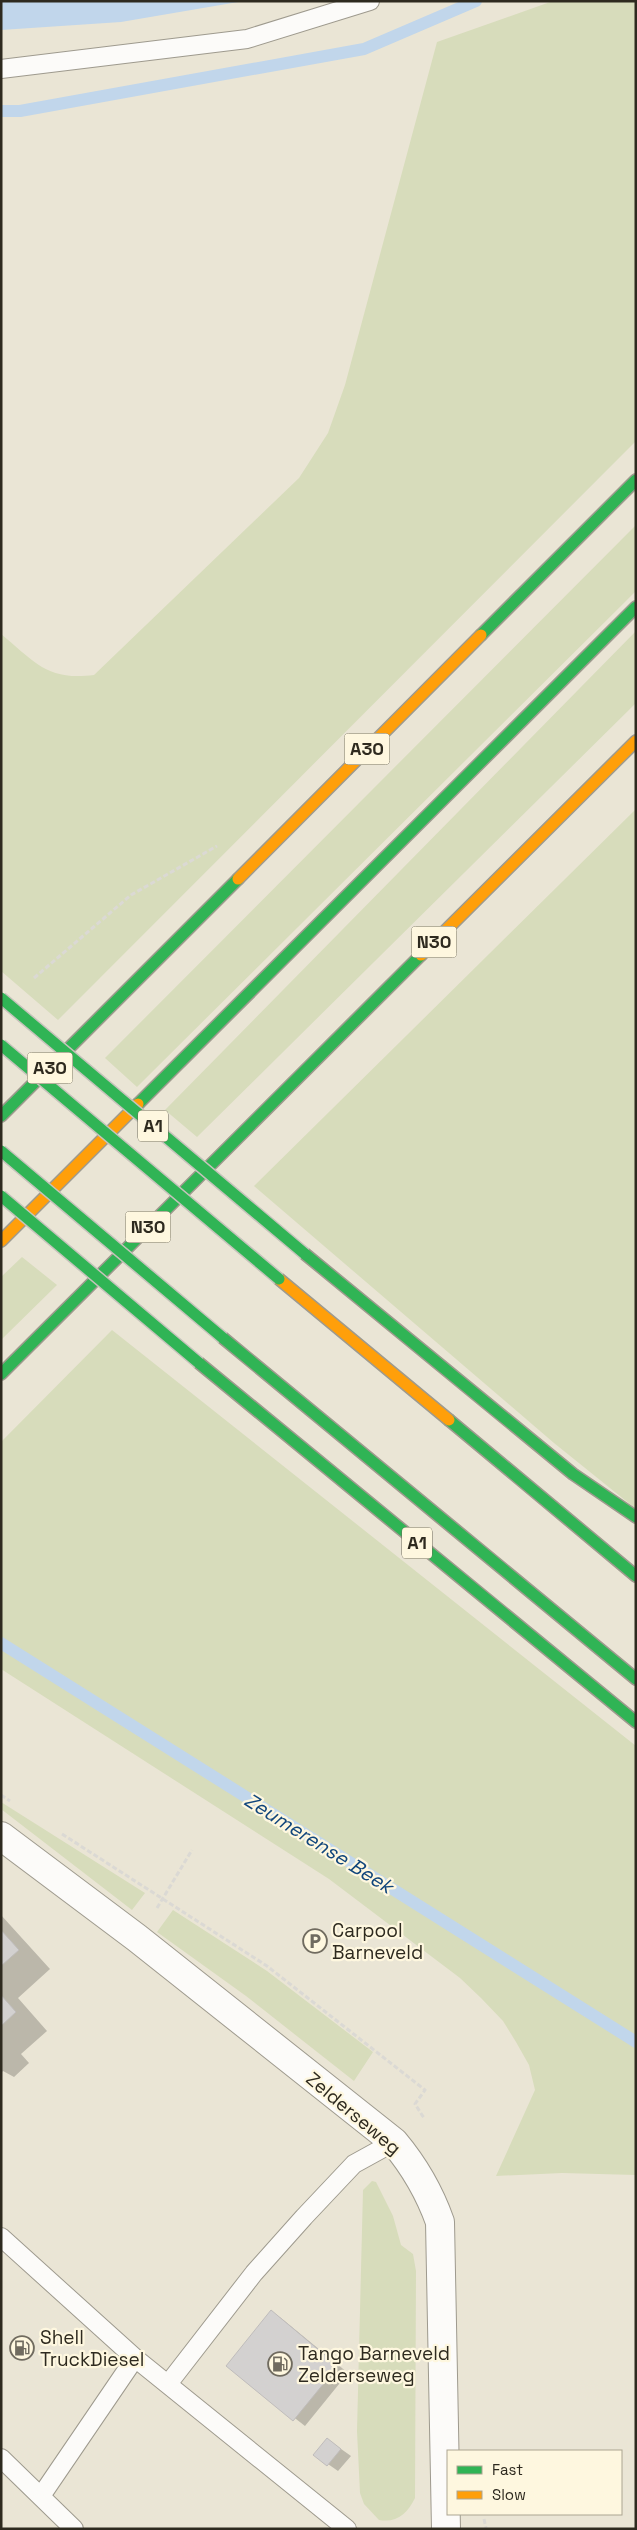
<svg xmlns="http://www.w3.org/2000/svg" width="637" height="2530" font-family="'Space Grotesk',sans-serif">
	<rect width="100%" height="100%" fill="#eae5d5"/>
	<path fill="#d7dcbb" d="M553,1h83v440l-578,579 -57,-49v-337c34,28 46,47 93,41l205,-197 29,-45 17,-48 92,-343z
		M636,525v66l-499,496 -32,-29z
		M636,631v72l-439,434 -32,-27z
		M636,809v700l-82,-66 -300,-257z
		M22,1257l35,28 -56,55v-63z
		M112,1330l524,416v429l-74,-2 -66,3 39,-86 -6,-25 -13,-23 -13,-21 -22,-23 -21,-20 -131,-99 -328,-210v-227z
		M1,1802l144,91 -13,17 -131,-101z
		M173,1910l94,61 106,81 -19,29 -108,-85 -89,-64z
		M372,2181l4,1 17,34 8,29 12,9 3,17 -1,227c-8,16 -18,25 -36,22l-15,-16 -4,-11 -3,-62 6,-241z"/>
	<path fill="#c1d6eb" d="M1,1h243l-123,21 -120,8z"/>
	<path fill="#0003" d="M1,1915l49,54 -32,29 29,33 -26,23 8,9 -15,14 -11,-6 -2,2z
		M271,2312l10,6 67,55 -43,53 -77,-60z
		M327,2439l24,17 -13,15 -23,-16z"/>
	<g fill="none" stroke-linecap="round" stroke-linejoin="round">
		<path stroke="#c1d6eb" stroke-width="12" d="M1,111h19l344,-62 112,-48
			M1,1643l635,399"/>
	</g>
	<path fill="#d3d1d0" stroke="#bfbcbb" d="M1,1930l18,20 -18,16z
		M1,1995l15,17 -15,14z
		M271,2310l67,56 -45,55 -67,-55z
		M327,2438l14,11 -14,17 -14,-11z"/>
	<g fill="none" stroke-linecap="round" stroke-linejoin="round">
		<g stroke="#9e9a8e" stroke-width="20">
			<path id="lane" d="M1,69l246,-30 123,-38
				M1,2237l134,121 212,171
				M168,2384l86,-111 50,-56 50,-53 40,-22
				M1,2458l73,71
				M41,2496l94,-138"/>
		</g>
		<g stroke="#9e9a8e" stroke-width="30">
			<path id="street" d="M1,1836l136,102 257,204c21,25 35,49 46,80l6,307"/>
		</g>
		<g stroke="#9e9a8e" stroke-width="14">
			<path id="fast" d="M481,635l155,-155
				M138,1104l498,-497
				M1,1116l237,-237
				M305,1254l268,220 63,43
				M223,1338l413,341
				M199,1363l437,359
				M1,1374l420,-419
				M449,1420l187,156"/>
		</g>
		<g stroke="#9e9a8e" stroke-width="14">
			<path id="slow" d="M238,879l243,-244
				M421,955l215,-214
				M1,1241l137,-137
				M279,1279l170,141"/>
		</g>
		<path stroke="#dbd9d4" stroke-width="3" stroke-dasharray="5 2.5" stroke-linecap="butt" d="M34,978l97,-83 86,-49
			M1,1795l9,6
			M62,1834l205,132 158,124 -10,14 9,14
			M157,1908l35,-58
			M484,2519l2,9"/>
		<use href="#lane" stroke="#fcfbf9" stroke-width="18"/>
		<use href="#street" stroke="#fcfbf9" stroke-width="28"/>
		<use href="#fast" stroke="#30b455" stroke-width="11"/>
		<use href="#slow" stroke="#ff9f0a" stroke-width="11"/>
		<g stroke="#c6c3bb" stroke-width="14" stroke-linecap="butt">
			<path id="fast-bridge" d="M1,998l304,256
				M1,1045l278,234
				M1,1151l222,187
				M1,1196l198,167"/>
		</g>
		<use href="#fast-bridge" stroke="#30b455" stroke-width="11"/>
	</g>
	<defs>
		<g id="parking-ring" transform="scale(1.25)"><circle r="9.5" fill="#fef7df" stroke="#706b5f" stroke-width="1.5"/><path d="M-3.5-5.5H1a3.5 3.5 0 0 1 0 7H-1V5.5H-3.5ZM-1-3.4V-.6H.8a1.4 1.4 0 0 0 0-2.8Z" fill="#706b5f"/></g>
		<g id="fuel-ring" transform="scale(1.25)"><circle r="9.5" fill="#fef7df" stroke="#706b5f" stroke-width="1.5"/><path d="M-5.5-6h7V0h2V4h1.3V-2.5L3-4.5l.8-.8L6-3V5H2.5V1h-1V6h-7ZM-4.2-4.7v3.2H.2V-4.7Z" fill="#706b5f"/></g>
	</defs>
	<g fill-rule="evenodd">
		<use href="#parking-ring" x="315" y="1941"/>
		<use href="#fuel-ring" x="22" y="2348"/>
		<use href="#fuel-ring" x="280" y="2364"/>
	</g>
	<g text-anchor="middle" stroke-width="4.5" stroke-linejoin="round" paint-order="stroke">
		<g fill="#fef7df" stroke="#6c6859" stroke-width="1">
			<rect x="344.5" y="733.5" width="45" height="31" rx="4"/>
			<rect x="411.5" y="926.5" width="45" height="31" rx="4"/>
			<rect x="27.5" y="1052.5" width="45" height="31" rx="4"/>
			<rect x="138" y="1110.5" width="30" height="31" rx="4"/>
			<rect x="125.5" y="1211.5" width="45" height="31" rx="4"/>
			<rect x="402" y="1527.5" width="30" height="31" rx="4"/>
		</g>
		<g font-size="18" font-weight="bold" fill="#2e2a1f">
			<text x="367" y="755">A30</text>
			<text x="434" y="948">N30</text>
			<text x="50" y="1074">A30</text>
			<text x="153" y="1132">A1</text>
			<text x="148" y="1233">N30</text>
			<text x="417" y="1549">A1</text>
		</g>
		<g font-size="19" fill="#2e2a1f" stroke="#fef7df" text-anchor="start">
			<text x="332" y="1937">Carpool<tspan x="332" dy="22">Barneveld</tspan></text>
			<text x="40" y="2344">Shell<tspan x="40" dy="22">TruckDiesel</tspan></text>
			<text x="298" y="2360">Tango Barneveld<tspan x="298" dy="22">Zelderseweg</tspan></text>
		</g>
		<g font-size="19" fill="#2e2a1f" stroke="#fef7df">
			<text transform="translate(354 2113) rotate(40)" y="7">Zelderseweg</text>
		</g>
		<g font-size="20" font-style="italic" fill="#11467c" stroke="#fef7df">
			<text transform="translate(319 1843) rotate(32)" y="7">Zeumerense Beek</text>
		</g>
	</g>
	<rect width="637" height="2530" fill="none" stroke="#2e2a1f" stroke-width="5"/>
	<rect x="447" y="2450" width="175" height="65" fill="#fef7df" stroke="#aba592"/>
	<rect x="457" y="2466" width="25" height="8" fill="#30b455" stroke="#aba592"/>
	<text x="492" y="2475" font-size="15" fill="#2e2a1f">Fast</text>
	<rect x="457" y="2491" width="25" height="8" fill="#ff9f0a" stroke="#aba592"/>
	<text x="492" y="2500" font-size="15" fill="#2e2a1f">Slow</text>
</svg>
